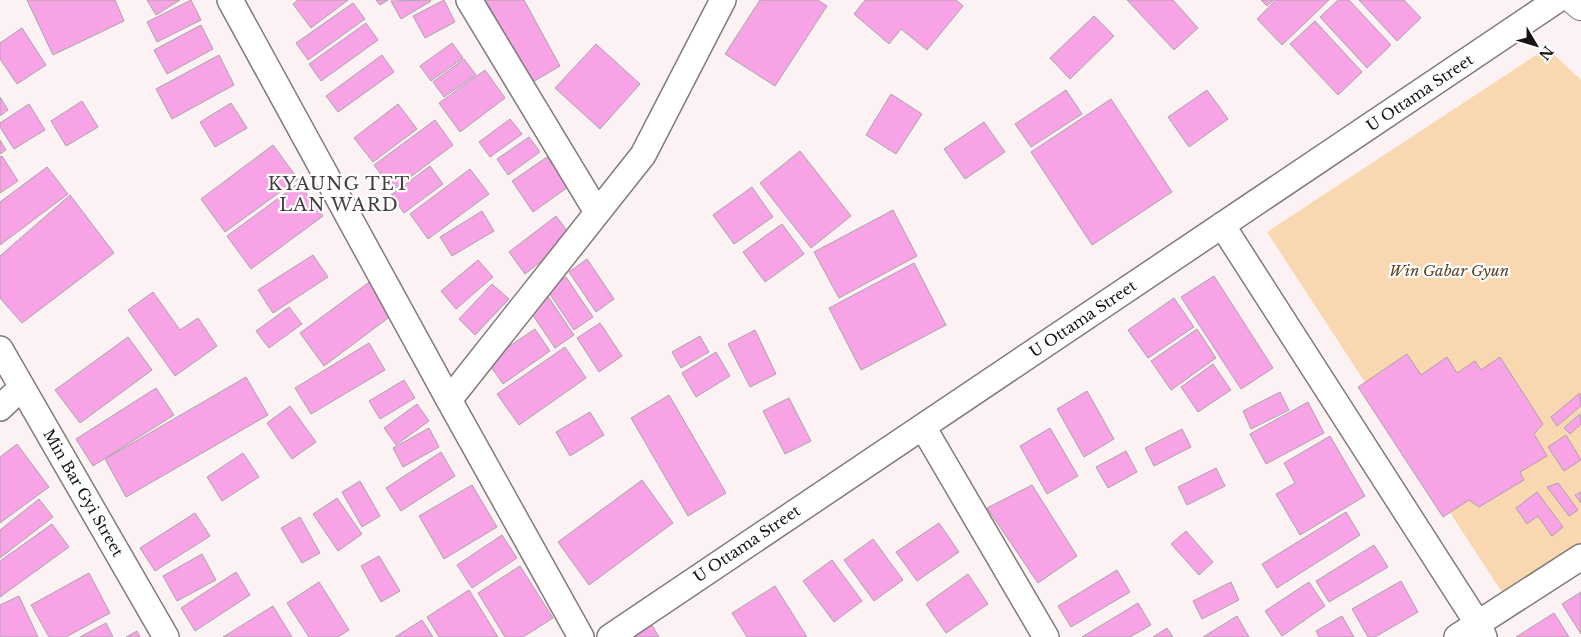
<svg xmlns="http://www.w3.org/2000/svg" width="1581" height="637" font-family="'Libre Baskerville',serif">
	<rect width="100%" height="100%" fill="#fcf2f4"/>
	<path fill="#f9d8b1" d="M1547,48l34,32v469l-72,54 -242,-371z"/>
	<path fill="#f7a3e5" stroke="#aaa4a9" d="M27,0h88l9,21 -71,34z
		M147,0h33l-24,15z
		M191,0l10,20 -44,22 -10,-20z
		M298,0h50l-37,28 -18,-24z
		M376,0h12l-8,5z
		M430,0l1,1 -30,18 -10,-18z
		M444,0l11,22 -30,16 -12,-22z
		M486,0h38l36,66 -29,17z
		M760,0h58l9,6 -52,80 -50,-32z
		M865,0h91l7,6 -36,44 -26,-21 -12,15 -35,-30z
		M1127,0h46l25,28 -24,22z
		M1261,0h13l-7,6z
		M1276,0h53l-47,45 -25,-26z
		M1338,0h11l42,45 -24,23 -47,-51z
		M1359,0h45l17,18 -24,23z
		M353,3l12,16 -57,41 -12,-17z
		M1094,16l20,20 -44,43 -20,-21z
		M1315,21l47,51 -24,23 -48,-51z
		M366,23l12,17 -57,41 -12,-17z
		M201,25l12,24 -46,25 -13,-24z
		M22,28l24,37 -29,19 -17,-25v-16z
		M452,43l11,15 -32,23 -11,-15z
		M596,44l44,40 -40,45 -45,-41z
		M219,55l15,30 -62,34 -16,-30z
		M382,55l12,17 -56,40 -12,-16z
		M464,59l12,16 -32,22 -11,-15z
		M485,70l20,28 -45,34 -21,-29z
		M1066,90l16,24 -51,33 -16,-23z
		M1207,90l21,29 -39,28 -21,-30z
		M891,94l31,20 -26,40 -30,-19z
		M0,97l8,13 -8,6z
		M1111,99l61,93 -80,53 -61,-93z
		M82,101l16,26 -32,19 -15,-25z
		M231,103l16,25 -32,19 -15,-25z
		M29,104l16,26 -31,19 -14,-22v-4z
		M398,104l19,25 -44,33 -19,-24z
		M510,119l12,15 -32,23 -11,-15z
		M435,120l18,25 -60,45 -19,-25z
		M984,122l21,30 -40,27 -21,-30z
		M529,137l11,15 -32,23 -11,-16z
		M0,140l6,10 -6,4z
		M273,145l25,34 -73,53 -24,-33z
		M800,151l51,65 -40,32 -51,-65z
		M2,156l16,25 -18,12v-36z
		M547,157l21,30 -35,25 -21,-31z
		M430,166l13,18 -39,29 -13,-18z
		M47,167l21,27 -68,51v-43z
		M470,169l19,25 -61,45 -18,-25z
		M299,183l24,33 -72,53 -24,-33z
		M752,187l21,30 -39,27 -21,-29z
		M70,195l44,58 -92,70 -22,-25v-42z
		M893,210l24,46 -78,42 -25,-46z
		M482,211l12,20 -42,25 -12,-19z
		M556,216l16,21 -47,37 -16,-22z
		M782,224l22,30 -39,28 -22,-30z
		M313,255l15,22 -55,36 -15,-23z
		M587,259l27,40 -18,13 -27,-40z
		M478,260l15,17 -37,32 -15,-18z
		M914,263l32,62 -85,45 -32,-62z
		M1214,276l59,92 -32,21 -60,-92z
		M566,277l27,40 -19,13 -27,-40z
		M372,280l24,32 -72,54 -24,-33z
		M492,284l17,15 -34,36 -16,-16z
		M153,292l27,38 18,-12 19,28 -42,30 -47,-66z
		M547,295l27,40 -19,13 -27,-40z
		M1174,298l20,29 -46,31 -20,-28z
		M289,307l13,17 -33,24 -13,-17z
		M600,323l22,33 -23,16 -22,-34z
		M535,329l15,22 -47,33 -16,-23z
		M1197,329l19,29 -45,32 -20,-29z
		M755,330l21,44 -26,13 -22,-43z
		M700,336l9,16 -28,16 -9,-16z
		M128,337l24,33 -72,53 -25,-33z
		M369,343l16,27 -74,44 -16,-26z
		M565,347l21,31 -67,47 -22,-31z
		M716,352l14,24 -34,21 -14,-24z
		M1407,354l14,21 26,-18 10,16 18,-12 6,9 19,-13 43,67 -9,10 13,22 -27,16 4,8 -45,27 -10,-7 -26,17 -85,-130z
		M1213,364l18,26 -33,22 -17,-25z
		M246,377l22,38 -142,82 -21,-38z
		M404,380l11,18 -35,21 -11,-18z
		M156,388l18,27 -81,51 -17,-27z
		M1087,391l27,48 -30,18 -27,-48z
		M1280,392l9,18 -38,19 -8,-18z
		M1580,393l1,13 -24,20 -6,-9z
		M669,395l57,98 -38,23 -57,-98z
		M789,398l22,43 -26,13 -22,-43z
		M1308,402l16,31 -58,31 -16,-30z
		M417,404l12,17 -33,24 -12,-17z
		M290,406l26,36 -24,17 -25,-36z
		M590,412l14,23 -34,21 -14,-24z
		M1580,414l1,10 -11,10 -6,-6z
		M429,428l10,19 -36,20 -10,-19z
		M1050,428l28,48 -31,18 -27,-48z
		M1182,429l9,18 -37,19 -9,-18z
		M1566,435l15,25 -17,11 -16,-24z
		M1330,436l35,60 -65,39 -24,-41 19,-11 -11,-20z
		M17,444l32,43 -49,36v-66z
		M1126,451l11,21 -29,16 -12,-21z
		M441,452l14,24 -54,35 -15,-23z
		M243,453l16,24 -37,24 -15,-24z
		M1216,468l9,18 -38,19 -9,-18z
		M642,480l31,43 -84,62 -31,-43z
		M360,481l20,35 -18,11 -20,-35z
		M1558,483l20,27 -9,6 -22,-29z
		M472,485l25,42 -53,32 -25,-43z
		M1032,485l45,71 -39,27 -51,-75z
		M1537,492l26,35 -11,9 -14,-20 -11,8 -11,-16z
		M1581,492v11l-6,-8z
		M337,498l25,36 -24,17 -25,-37z
		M39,499l14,18 -53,41v-28z
		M1346,512l14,23 -83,53 -15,-24z
		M195,513l15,23 -55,35 -15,-23z
		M300,517l20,36 -18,10 -21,-35z
		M939,523l20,29 -42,29 -21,-29z
		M52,524l17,23 -69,50v-36z
		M1186,531l27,31 -14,13 -28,-31z
		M502,535l15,23 -45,30 -15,-23z
		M873,539l30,41 -29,21 -30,-41z
		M1374,545l14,22 -59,35 -13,-21z
		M202,554l14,26 -39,21 -14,-25z
		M379,556l21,35 -19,11 -20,-36z
		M832,560l30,41 -28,21 -31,-41z
		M520,566l33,52 -30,19h-18l-27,-44z
		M1117,570l13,22 -59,35 -13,-21z
		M236,572l14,23 -55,36 -14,-23z
		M89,573l21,40 -44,24h-17l-18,-32z
		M968,574l20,30 -42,29 -20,-29z
		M1401,581l17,31 -43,25h-7l-16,-28z
		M319,582l30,48 -11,7h-29l-22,-34z
		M1231,582l8,18 -37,19 -9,-18z
		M1309,582l16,24 -43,30 -17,-25z
		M775,586l32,51h-60l-15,-24z
		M469,590l29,47h-59l-12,-20z
		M1581,592v42l-19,-30z
		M19,596l19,41h-38v-32z
		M1138,603l13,22 -21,12h-48z
		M273,606l19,31h-69z
		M1554,613l15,24h-53z
		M1237,616l12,21h-46z
		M1342,616l12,21h-35l-3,-6z
		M422,620l11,17h-38z
		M649,620l10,17h-30z
		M106,623l7,14h-33z
		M1167,628l6,9h-20z
		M137,631l3,6h-14z"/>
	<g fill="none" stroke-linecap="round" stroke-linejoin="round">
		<g stroke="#827a7b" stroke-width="28">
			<path id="minor" d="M230,0l219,400 132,237
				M469,0l128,212
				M1222,225l256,399 6,13
				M0,349l166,288
				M449,400l194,-245 80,-155
				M0,408l22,-21
				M923,427l123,210
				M610,637l947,-637
				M1457,637l124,-80"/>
		</g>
		<g stroke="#827a7b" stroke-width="30">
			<path id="primary" d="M1574,0l7,6"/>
		</g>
		<use href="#minor" stroke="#fff" stroke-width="25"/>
		<use href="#primary" stroke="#fff" stroke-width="28"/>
	</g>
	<g text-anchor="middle" stroke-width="4.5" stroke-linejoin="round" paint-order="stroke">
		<g font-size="15" fill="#181415" stroke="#fff">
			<text transform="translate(1420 93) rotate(-34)" y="5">U Ottama Street</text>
			<text transform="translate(1083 319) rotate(-34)" y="5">U Ottama Street</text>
			<text transform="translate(83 493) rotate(60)" y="5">Min Bar Gyi Street</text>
			<text transform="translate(747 544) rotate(-34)" y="5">U Ottama Street</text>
		</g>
		<g font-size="15" font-style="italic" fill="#5e421f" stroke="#fff">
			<text x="1449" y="276">Win Gabar Gyun</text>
		</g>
		<g font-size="18" letter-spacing="1" fill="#473f41" stroke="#fff">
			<text x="339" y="190">KYAUNG TET<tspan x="339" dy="21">LAN WARD</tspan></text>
		</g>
	</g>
	<g transform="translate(1536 45) rotate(128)" stroke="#ffffff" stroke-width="4" paint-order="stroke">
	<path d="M0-4L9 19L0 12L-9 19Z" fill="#181415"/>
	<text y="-8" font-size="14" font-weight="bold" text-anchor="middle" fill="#181415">N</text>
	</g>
</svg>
